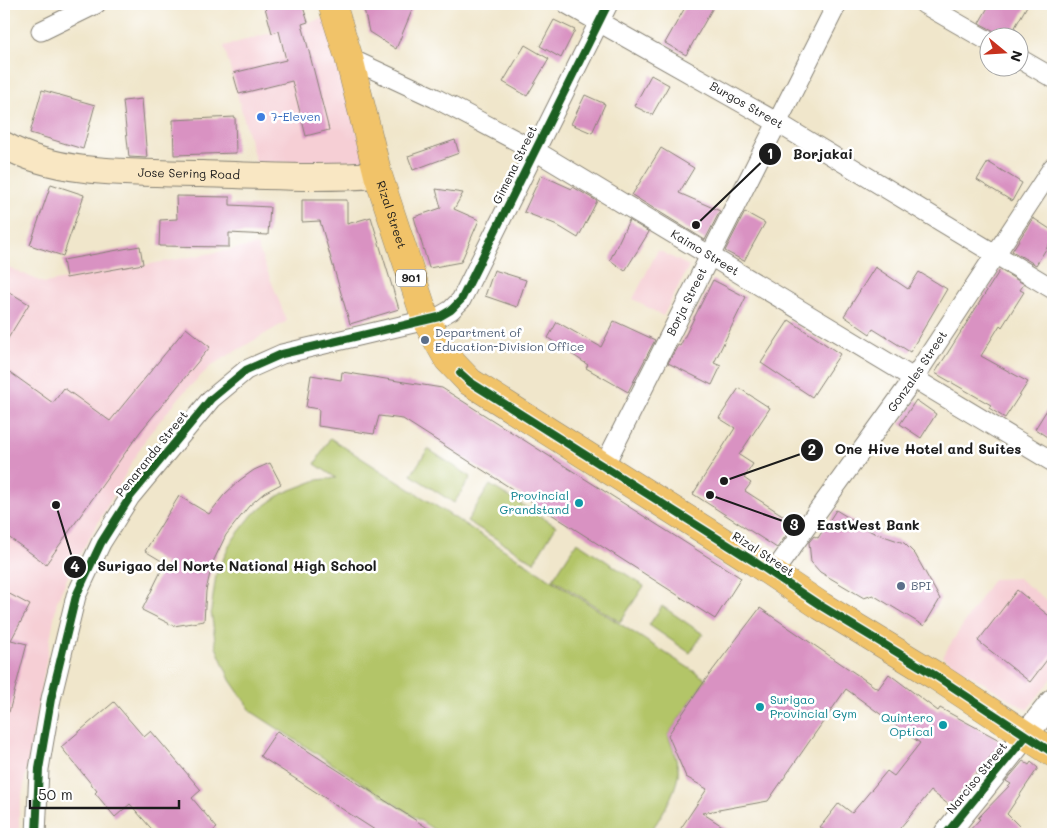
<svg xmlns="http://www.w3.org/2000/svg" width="1057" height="838" font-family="Mali,sans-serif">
	<rect width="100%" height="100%" fill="#fff"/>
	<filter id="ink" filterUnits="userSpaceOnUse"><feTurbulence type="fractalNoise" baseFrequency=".02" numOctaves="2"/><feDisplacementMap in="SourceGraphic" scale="10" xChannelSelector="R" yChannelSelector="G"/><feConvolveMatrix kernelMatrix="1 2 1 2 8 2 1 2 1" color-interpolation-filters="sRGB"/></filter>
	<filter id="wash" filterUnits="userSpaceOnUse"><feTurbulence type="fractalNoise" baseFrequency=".0096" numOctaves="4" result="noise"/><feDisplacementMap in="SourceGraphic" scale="20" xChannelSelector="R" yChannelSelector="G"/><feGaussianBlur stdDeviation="1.12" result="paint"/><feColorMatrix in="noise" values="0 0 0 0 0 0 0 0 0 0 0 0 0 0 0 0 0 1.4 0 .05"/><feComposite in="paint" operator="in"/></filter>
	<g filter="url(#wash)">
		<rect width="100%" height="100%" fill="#f0e6cb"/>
		<path fill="#f6cfd5" d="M325,18l40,142 -109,3 -32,-117z
			M257,245l30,76 -75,44 -29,28 -37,45 -76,134 -13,29 -38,212v21h-15v-569l40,18z
			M658,250l31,16 -26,50 -30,-17z
			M1018,578l35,27v72l-26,33 -85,-53 51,-78z"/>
		<path fill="#b3c568" stroke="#687042" d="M330,438l376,241 -38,56c4,11 8,22 10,33 3,16 -19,54 -30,66h-207l-189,-122 -22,-32 -14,-33 -5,-36 5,-36 15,-33 22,-28 30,-21 34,-13 19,-2 -21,-14z
			M428,449l43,28 -17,26 -43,-28z
			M490,485l66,41 -22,36 -67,-41z
			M577,542l67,44 -24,36 -67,-43z
			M662,606l41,28 -13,19 -41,-28z"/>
		<g id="blocks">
			<path fill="#d992c2" d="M264,4h38l6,18 -6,2 27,106 -23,6 -14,-55 -53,13 -6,-21 53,-13 -7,-29 -7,2z
				M363,4h42l8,4 -17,41 -27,-17z
				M687,4h28l-29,51 -21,-12z
				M990,4h38l-19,34h-9l-4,-6 -17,-9z
				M554,20l21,10 -14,28 -21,-12z
				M525,45l24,14 -22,37 -24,-14z
				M651,75l18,10 -17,30 -18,-9z
				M42,90l53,15 -12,44 -53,-16z
				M585,95l20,9 -13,29 -21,-9z
				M142,99l5,59 -18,-1 -6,-56z
				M235,117l1,36 -62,2 -1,-35z
				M455,140l4,13 -46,17 -5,-14z
				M661,148l33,20 -15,25 41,18 -15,29 -73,-45z
				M988,162l34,21 -10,18 -35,-21z
				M541,175l31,14 1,-2 24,14 -19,37 -23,-14 -31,-12z
				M51,184l33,11 -21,61 -33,-11z
				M436,189l27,4 -9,16 25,11 -18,42 -32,6 -15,-51 27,-9z
				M176,196l54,1v8l40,2 -2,28 -39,-2v14l-70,-1 1,-26 17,-1z
				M302,200h45v24l24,-7 28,92 -49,15 -30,-103 -18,1z
				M745,212l20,11 -21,38 -19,-10z
				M1033,218l20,13v7l-17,27 -24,-14z
				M629,220l20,12 -24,39 -15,-11z
				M140,246l3,18 -77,14 -3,-18z
				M875,267l33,22 11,-17 28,17 -37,63 -37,-23 -3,5 -26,-18z
				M494,270l32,10 -9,27 -32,-11z
				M1000,270l24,14 -4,6 4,2 -22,35 -2,-2 -19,31 47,26 -23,36 -16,-10 2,-3 -56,-32z
				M713,280l33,17 -32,66 7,3 -9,19 -44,-22 10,-18 2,1z
				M4,289l25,15 -25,41z
				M789,320l51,34 -28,43 -51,-34z
				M614,321l41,19 -27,52 -42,-24 2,-3 -40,-27 9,-16 44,25z
				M186,328l24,19 -70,85 -94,132 -42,-30v-166l49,35 11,-15 46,33z
				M342,372l100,16 299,190 -26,41 -312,-200 -24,-3 -5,18 -56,-8 1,-17 -13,-2 5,-32 30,5z
				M739,388l31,20 -31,47 14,9 -9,14 7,5 -6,8 50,32 -18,25 -84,-54 42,-66 -16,-10z
				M916,400l20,14 -15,24 -21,-14z
				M1053,400v41l-18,-12z
				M270,463l11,21 -17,9 -15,13 -23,29 -14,29 -6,27 -2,30 -30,5 -32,-16 23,-47 -20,-12 34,-55 30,18 15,-19 16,-15 14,-10z
				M836,510l36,22 32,11 11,11 25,45 -16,27 -51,-31 -9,3 -44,-26 -9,-10 -2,-20 5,-6 4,2z
				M1017,590l36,29v33l-23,30 -52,-41z
				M4,591l26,14 -19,35 16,4 -18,68 -5,-1z
				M760,608l118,81 11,-15 49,37 2,-3 63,34 -54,63 -18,-14 -36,43h-66l-9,-7 19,-24 13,10 35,-42 7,5 26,-33 -74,-54 -78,112 -66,12 33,21h-58l30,-45 -21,-12 -18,-42 38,-56z
				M114,702l30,35 7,-6 50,59 -9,8 25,30 -8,6h-53l-26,-30 -15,13 -20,-24 2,-2 -36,-44z
				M277,731l160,103h-56l-121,-78z
				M1023,761l6,4 2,-3 7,6 -31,46 20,20h-61l14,-15 -2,-1 33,-34 -5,-3z"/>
		</g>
	</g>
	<g filter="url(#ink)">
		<use href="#blocks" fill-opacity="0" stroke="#868174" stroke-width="1"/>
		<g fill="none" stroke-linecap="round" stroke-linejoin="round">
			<g stroke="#868174" stroke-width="21">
				<g id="minor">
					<path id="s1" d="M567,4l211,119 275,166"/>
					<path d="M924,4l66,38"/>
					<path d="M41,31l55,-27"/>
					<path id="s2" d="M349,58l86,40 99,52 519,312"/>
					<path d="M1020,59l33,19"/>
					<path id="s3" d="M604,466l233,-462"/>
					<path id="s4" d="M773,573l141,-195 139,-211"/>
					<path d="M36,834l3,-65 12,-70 25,-103 25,-53 29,-46 81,-98 35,-29 36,-16 157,-37 12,-7 10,-10 147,-296"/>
				</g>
			</g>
			<g stroke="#868174" stroke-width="26">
				<path id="tertiary" d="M946,834l107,-133"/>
			</g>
			<g stroke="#868174" stroke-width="28">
				<g id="secondary">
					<path id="s5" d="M4,145c56,32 135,27 198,29 59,2 117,5 176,1"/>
				</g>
			</g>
			<g stroke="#868174" stroke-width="29">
				<g id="primary">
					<path id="s6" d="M332,4l17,54 29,117 48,145 22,39 22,23 285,180 66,44 115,70 117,77"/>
				</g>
			</g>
			<use href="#minor" stroke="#fff" stroke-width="19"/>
			<use href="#tertiary" stroke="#fff" stroke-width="24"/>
			<use href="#secondary" stroke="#f9e7c3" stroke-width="26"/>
			<use href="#primary" stroke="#f1c369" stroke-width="28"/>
			<g stroke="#fff" stroke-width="11">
				<path id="cycleway" d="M460,373l10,9 285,180 66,44 115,70 117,77
					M36,834l3,-65 12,-70 25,-103 25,-53 29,-46 81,-98 35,-29 36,-16 157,-37 12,-7 10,-10 147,-296
					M946,834l80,-98"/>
			</g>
			<use href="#cycleway" stroke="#1b5e20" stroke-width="8"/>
		</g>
	</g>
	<circle fill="#3f7fe0" stroke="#fff" stroke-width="2" cx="261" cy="117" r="5"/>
	<g fill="#5c6f8a" stroke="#fff" stroke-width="2">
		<circle cx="425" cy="340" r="5"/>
		<circle cx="901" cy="586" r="5"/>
	</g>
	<g fill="#0f9aa8" stroke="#fff" stroke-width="2">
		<circle cx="579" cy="503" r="5"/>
		<circle cx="760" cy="707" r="5"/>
		<circle cx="943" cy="725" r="5"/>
	</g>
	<g text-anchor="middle" stroke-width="5" stroke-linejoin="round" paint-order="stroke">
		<rect fill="#fff" stroke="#606060" stroke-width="1" x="396" y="269.5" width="30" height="17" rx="4"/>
		<g font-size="11" font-weight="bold" fill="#1c1c1c">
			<text x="411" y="282">901</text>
		</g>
		<g font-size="12" fill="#1c1c1c" stroke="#fff">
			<text dy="4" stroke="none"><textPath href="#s1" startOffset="206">Burgos Street</textPath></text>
			<text transform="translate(515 165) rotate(-64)" y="4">Gimena Street</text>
			<text dy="4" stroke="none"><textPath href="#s5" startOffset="189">Jose Sering Road</textPath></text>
			<text dy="4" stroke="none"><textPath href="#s6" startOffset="219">Rizal Street</textPath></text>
			<text dy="4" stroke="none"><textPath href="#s2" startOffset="406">Kaimo Street</textPath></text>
			<text dy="4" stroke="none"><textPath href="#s3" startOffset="184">Borja Street</textPath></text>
			<text dy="4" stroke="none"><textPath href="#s4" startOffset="248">Gonzales Street</textPath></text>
			<text transform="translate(152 454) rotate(-51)" y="4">Penaranda Street</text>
			<text transform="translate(763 554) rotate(33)" y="4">Rizal Street</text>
			<text transform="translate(977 778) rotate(-51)" y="4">Narciso Street</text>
		</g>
		<g font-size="12" fill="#366cbe" stroke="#fff" text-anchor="start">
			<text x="271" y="121">7-Eleven</text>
		</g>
		<g font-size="12" fill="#4e5e75" stroke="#fff" text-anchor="start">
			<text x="435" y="337">Department of<tspan x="435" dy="14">Education-Division Office</tspan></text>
			<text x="911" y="590">BPI</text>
		</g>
		<g font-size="12" fill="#0d838f" stroke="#fff" text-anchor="end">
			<text x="569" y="500">Provincial<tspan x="569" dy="14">Grandstand</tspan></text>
			<text x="770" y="704" text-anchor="start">Surigao<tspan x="770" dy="14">Provincial Gym</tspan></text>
			<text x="933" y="722">Quintero<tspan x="933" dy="14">Optical</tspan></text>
		</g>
	</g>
	<path fill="none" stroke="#1c1c1c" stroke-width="2" d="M696 225L770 154M724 481L812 450M710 495L794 525M56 505L75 567"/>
	<g fill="#1c1c1c" stroke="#fff" stroke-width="2">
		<circle cx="696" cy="225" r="5"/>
		<circle cx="724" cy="481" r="5"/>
		<circle cx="710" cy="495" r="5"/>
		<circle cx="56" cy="505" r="5"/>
		<circle cx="770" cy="154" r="12"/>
		<circle cx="812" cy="450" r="12"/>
		<circle cx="794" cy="525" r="12"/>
		<circle cx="75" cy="567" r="12"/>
	</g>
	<g font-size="15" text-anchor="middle" font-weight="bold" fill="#fff">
		<text x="770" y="159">1</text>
		<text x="812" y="455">2</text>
		<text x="794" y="530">3</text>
		<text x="75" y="572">4</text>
	</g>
	<g font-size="14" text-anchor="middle" font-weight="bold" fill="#1c1c1c" stroke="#fff" stroke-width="5" stroke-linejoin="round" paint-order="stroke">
		<text x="823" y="159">Borjakai</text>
		<text x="928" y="454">One Hive Hotel and Suites</text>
		<text x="868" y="530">EastWest Bank</text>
		<text x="237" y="571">Surigao del Norte National High School</text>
	</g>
	<rect width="1057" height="838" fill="none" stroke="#fff" stroke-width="20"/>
	<g transform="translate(1004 52) rotate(108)"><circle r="24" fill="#ffffff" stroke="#a4a4a4"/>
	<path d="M0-4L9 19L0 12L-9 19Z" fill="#c8321e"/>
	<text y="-8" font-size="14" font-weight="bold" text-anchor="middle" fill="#1c1c1c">N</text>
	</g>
	<path d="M30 800v8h149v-8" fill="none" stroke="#1c1c1c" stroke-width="2.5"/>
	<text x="38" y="800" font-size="15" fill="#1c1c1c" stroke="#ffffff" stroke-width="4" paint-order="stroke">50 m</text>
</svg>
